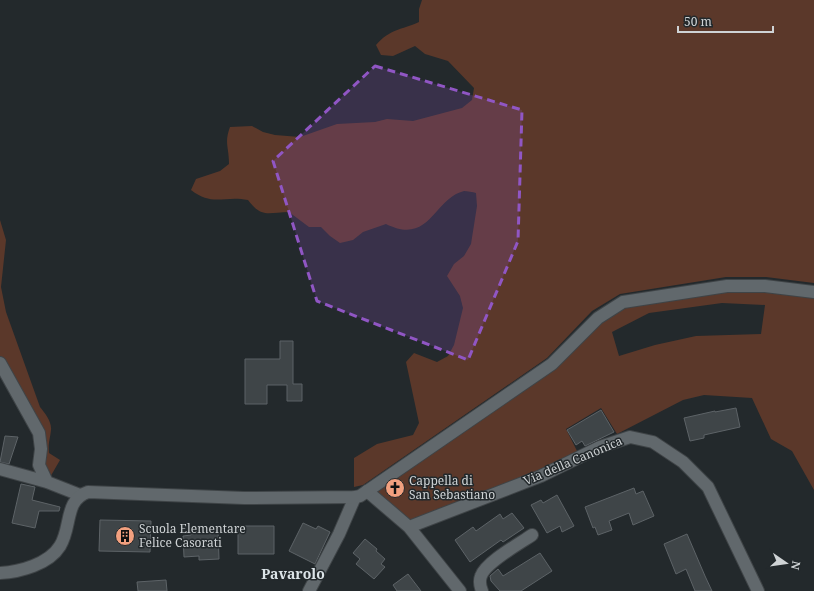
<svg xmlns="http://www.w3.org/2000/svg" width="814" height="591" font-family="'Noto Serif',serif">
	<rect width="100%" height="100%" fill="#23292c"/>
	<path fill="#5b382a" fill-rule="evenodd" d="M422,0h392v283l-48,-6h-40l-106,17 -28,17 -45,47 -184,127 -9,2v-29l23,-14 36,-9 6,-12 -13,-61 8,-9 23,9 11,-6 6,-11 9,-37 -3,-12 -13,-20 7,-12 10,-8 7,-12 6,-38 -1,-13c-3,-1 -9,-2 -12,-2 -30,7 -34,55 -78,33l-23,8 -10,8 -13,3 -10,-7 -9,-9h-12l-20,-15c-20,0 -27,7 -41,-12 -24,-5 -35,7 -57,-10l5,-11 24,-8 9,-7c0,-17 -5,-21 1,-37l22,-1 11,6 12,3 25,2 37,-13 38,-2 12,-3 26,2 49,-13 10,-8 2,-12 -26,-27 -23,-7 -10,-8 -22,10 -12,-1 -5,-10c14,-16 25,-15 43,-23v-13z
		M0,220l6,20 -5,47 5,25 34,95c5,6 12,15 11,23 -1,10 -3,12 -2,23l11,7 -11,19 -7,-15 2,-16 -44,-88z
		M728,287l86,11v192l-22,-39 -21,-12 -19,-41 -48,-3 -21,5 -66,34 -16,-26 -35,21 13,26 -168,70 -39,-33 61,-41 167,-132 24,-15zM722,303l43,2 -4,29 -65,2 -41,9 -36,11 -7,-24 37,-19z"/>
	<path fill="#3f4548" stroke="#5d6367" d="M280,341h13v43h9v17h-15v-16h-20v19h-22v-45h35z
		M736,408l4,19 -36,8v3l-14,3 -6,-23 31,-7v1z
		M601,410l13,22 -29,14 -3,-5 -6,4 -9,-15z
		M5,436l13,1 -9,27 -9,-2z
		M392,483l9,1 -1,10 -12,-1 1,-8z
		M21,484l14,3 -3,13 28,7 -1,4h-20l-4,17 -23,-5z
		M634,488l2,6 7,-3 11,25 -21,9 -4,-12 -20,8 3,9 -14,5 -3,-8 -2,1 -8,-21z
		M557,495l17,31 -12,6 -2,-6 -13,7 -16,-28 10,-5 2,3z
		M512,513l12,15 -21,14 -2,-2 -31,22 -15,-22 18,-13 3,4 24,-17 3,5z
		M100,520l51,1 -1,31 -51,-1z
		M303,523l13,6 2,-3 12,6 -15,32 -26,-13z
		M238,526h36v28h-36z
		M218,530l1,29 -20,1v-4l-15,1 -1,-21 8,-1v-3z
		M687,534l18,42 7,15h-17l-9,-22 -10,5 -12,-30z
		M365,539l12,10 -1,2 9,8 -4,5 4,3 -11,12 -18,-15 4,-5 -7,-6z
		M540,553l12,18 -31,20h-21l-9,-10 -1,-5 8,-7 5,7z
		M408,574l13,17h-24l-4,-6z
		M166,580l1,11h-29l-1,-9z"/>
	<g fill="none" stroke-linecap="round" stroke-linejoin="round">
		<g stroke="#3f4447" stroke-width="14">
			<path id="minor" d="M0,363l39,70 2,16 -2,16 8,17
				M0,469l47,13 33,13
				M367,491l42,36 51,64
				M409,527l132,-51 59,-29 30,-10 23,5 30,20 25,25 50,104
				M309,591l30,-57 16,-37
				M482,591c-2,-5 -3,-10 -1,-15 5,-14 38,-32 51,-41"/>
		</g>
		<g stroke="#3f4447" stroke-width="14">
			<path id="tertiary" d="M0,573c20,-1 49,-9 60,-27 12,-19 4,-46 28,-54l156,6 111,-1 5,-1 192,-132 46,-46 25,-16 104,-16h38l49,6"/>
		</g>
		<use href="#minor" stroke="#61686c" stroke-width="12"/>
		<use href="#tertiary" stroke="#61686c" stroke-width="12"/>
	</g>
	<path fill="#9056c4" fill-opacity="0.2" stroke="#9056c4" stroke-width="3" stroke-dasharray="8 5" stroke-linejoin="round" d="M375,66l147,44 -4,131 -50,119 -151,-59 -44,-140z"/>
	<defs>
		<g id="church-disc" transform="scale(1)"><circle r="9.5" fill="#f2a07f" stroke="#23292c"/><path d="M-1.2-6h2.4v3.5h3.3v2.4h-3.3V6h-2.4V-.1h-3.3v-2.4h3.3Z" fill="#111"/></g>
		<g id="building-disc" transform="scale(1)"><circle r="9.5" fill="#f2a07f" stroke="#23292c"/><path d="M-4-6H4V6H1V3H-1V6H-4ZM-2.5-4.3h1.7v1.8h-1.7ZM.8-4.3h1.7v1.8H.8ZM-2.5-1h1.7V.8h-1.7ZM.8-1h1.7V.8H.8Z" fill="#111"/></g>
	</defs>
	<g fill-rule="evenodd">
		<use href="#church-disc" x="395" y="488"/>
		<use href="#building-disc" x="125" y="536"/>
	</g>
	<g text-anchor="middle" stroke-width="3" stroke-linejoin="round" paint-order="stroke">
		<g font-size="12" fill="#cfd3d5" stroke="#23292c">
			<text transform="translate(573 461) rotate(-23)" y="4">Via della Canonica</text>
		</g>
		<g font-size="12" fill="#cfd3d5" stroke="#23292c" text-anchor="start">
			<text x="409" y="485">Cappella di<tspan x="409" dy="14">San Sebastiano</tspan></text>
			<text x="139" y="533">Scuola Elementare<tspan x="139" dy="14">Felice Casorati</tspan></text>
		</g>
		<g font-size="14" font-weight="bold" fill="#dce4e8" stroke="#23292c">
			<text x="293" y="579">Pavarolo</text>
		</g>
	</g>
	<g transform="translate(786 563) rotate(103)" stroke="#23292c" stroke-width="3" paint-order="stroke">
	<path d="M0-3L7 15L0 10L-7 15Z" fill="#cfd3d5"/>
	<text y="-6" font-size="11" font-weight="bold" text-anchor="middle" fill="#cfd3d5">N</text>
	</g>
	<path d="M678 26v6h95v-6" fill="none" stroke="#cfd3d5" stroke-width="2"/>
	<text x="684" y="26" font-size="12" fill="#cfd3d5" stroke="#23292c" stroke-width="3" paint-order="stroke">50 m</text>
</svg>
